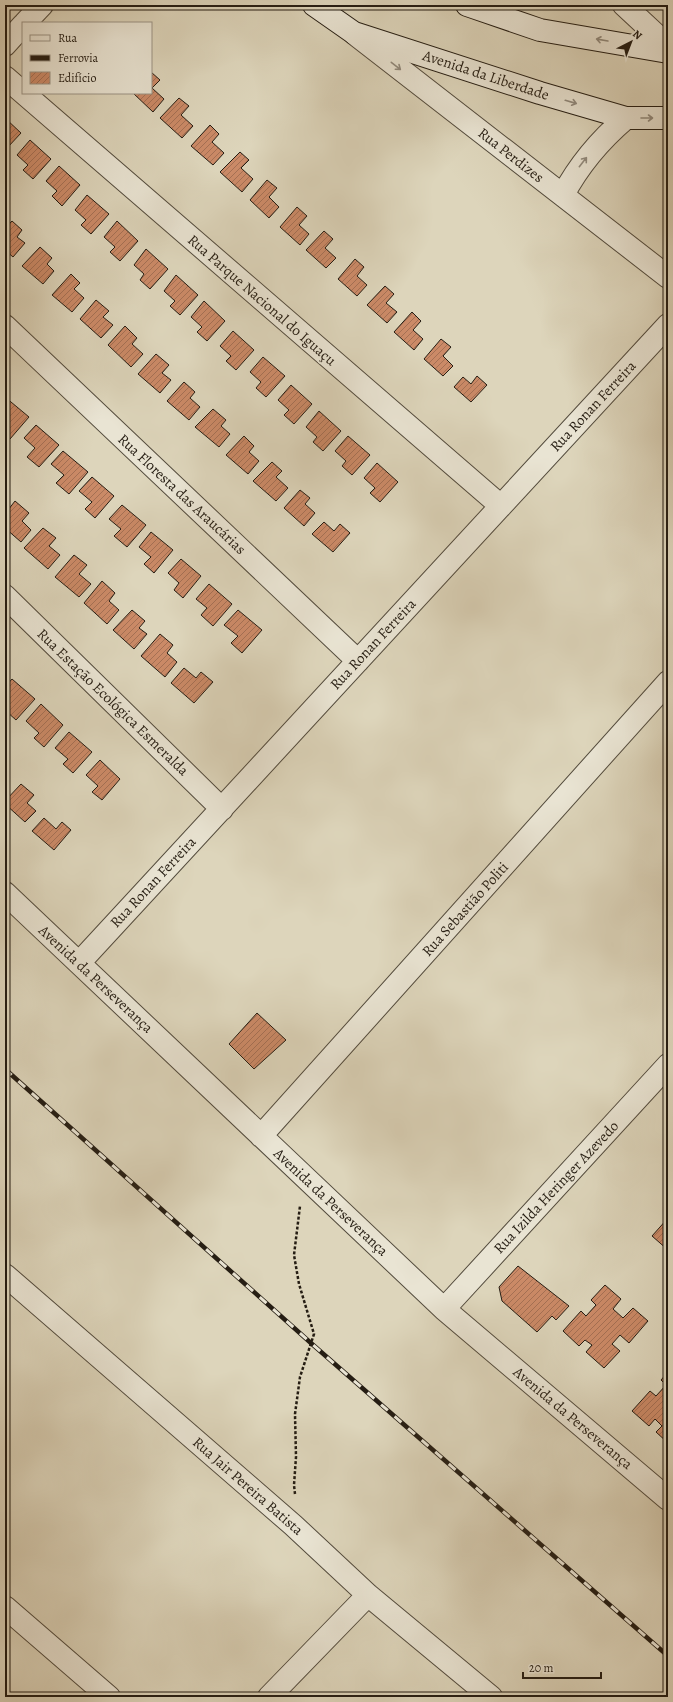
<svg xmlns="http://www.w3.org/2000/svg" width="673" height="1702" font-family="Alegreya,serif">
	<defs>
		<pattern id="building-hatch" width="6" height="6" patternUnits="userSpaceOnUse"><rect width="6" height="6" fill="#cb8a67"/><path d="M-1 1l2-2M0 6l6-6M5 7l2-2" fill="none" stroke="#a57054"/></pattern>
	</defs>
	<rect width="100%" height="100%" fill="#ddd5bb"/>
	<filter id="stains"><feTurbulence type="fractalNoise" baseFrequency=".005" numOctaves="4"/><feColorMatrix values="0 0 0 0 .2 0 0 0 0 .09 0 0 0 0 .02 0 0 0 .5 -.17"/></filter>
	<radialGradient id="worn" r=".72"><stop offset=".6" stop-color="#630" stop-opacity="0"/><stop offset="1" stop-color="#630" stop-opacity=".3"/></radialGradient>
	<path fill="url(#building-hatch)" stroke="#251d13" d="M151,72l9,8 -8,8 12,11 -11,13 -20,-19h18z
		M179,98l10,8 -8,9 12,11 -11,12 -22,-20z
		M5,118l16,15 -13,14 -3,-3z
		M210,125l9,9 -7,8 12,11 -11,12 -22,-19z
		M30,140l21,19 -18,20 -10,-9 5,-5 -11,-10z
		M240,152l9,8 -8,8 12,11 -11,13 -22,-20z
		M59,166l21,19 -18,21 -10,-10 5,-5 -11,-10z
		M267,180l10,8 -8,9 10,10 -10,11 -19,-18z
		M87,195l22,19 -18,20 -10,-9 5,-5 -11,-10z
		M297,207l10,9 -8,9 10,9 -9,11 -20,-18z
		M12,221l10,9 -5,7 8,6 -12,14 -8,-7v-22z
		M117,221l21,20 -18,20 -10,-9 5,-5 -11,-10z
		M324,231l9,8 -8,9 11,10 -10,10 -20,-18z
		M40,247l12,11 -5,6 7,7 -11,13 -21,-18z
		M146,249l22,20 -18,20 -10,-9 4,-6 -10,-9z
		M355,259l9,8 -7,9 10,9 -10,11 -19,-17z
		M71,274l9,9 -6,6 10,9 -12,14 -20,-17z
		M176,275l22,20 -18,20 -10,-9 5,-5 -11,-10z
		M385,286l9,8 -8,9 11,9 -10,11 -20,-18z
		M96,300l13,11 -6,6 10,8 -12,13 -21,-19z
		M204,301l21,20 -18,20 -10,-9 5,-5 -11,-10z
		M412,312l9,9 -8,9 10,9 -9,11 -20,-18z
		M125,326l12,12 -5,6 11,10 -12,13 -23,-22z
		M233,331l21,19 -18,20 -10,-9 5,-5 -11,-10z
		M441,339l10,8 -8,9 10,10 -10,10 -19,-17z
		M156,354l13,11 -7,8 9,7 -11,13 -22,-19z
		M263,357l22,19 -19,21 -10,-9 5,-6 -11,-10z
		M477,376l10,9 -16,17 -17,-15 9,-10 8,7z
		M184,382l11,10 -5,6 10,9 -11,13 -22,-19z
		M291,385l21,19 -18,20 -10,-9 5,-5 -11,-10z
		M5,397l24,20 -19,22 -5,-5v-8l3,-4 -3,-2z
		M213,409l13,11 -5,6 9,8 -11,13 -24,-20z
		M319,411l22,20 -18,20 -10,-9 4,-5 -11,-10z
		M36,425l23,20 -20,22 -12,-10 8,-9 -11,-10z
		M244,436l10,10 -5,6 10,9 -11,13 -22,-19z
		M348,436l22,19 -18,20 -10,-9 4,-5 -11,-10z
		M63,451l25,21 -19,22 -13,-11 8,-8 -13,-11z
		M272,462l10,9 -6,6 12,11 -12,13 -23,-20z
		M377,463l21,19 -18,20 -10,-9 5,-5 -11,-10z
		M92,477l22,19 -19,22 -10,-9 7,-7 -13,-11z
		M300,490l10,8 -5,6 10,9 -11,13 -20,-18z
		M15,501l14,12 -7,8 9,9 -10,12 -16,-14v-14z
		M122,505l24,20 -19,22 -13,-11 7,-7 -12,-10z
		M324,522l10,9 6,-7 10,9 -17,19 -21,-18z
		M43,528l13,10 -7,8 11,9 -12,14 -24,-21z
		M151,532l22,18 -19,23 -10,-9 7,-7 -12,-10z
		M74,555l13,10 -8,9 12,10 -12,13 -24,-20z
		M181,559l20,17 -18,22 -9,-8 5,-7 -11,-10z
		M102,581l13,12 -6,8 10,9 -12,14 -23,-21z
		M209,584l23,20 -19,22 -12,-11 6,-7 -11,-9z
		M132,610l13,11 -6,7 8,6 -13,15 -21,-19z
		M238,610l24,20 -20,23 -11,-10 7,-7 -14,-11z
		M160,634l13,11 -6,8 10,9 -12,15 -24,-21z
		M184,668l12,10 5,-6 12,10 -19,21 -23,-20z
		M12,679l23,20 -19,21 -10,-9 4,-5 -5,-5v-14z
		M41,704l22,21 -19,22 -10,-9 5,-5 -13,-12z
		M69,732l23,20 -19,21 -10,-9 5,-5 -13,-11z
		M100,760l20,19 -18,21 -10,-8 6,-6 -12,-11z
		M21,784l13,11 -7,8 9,8 -11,11 -20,-18v-3z
		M44,818l12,11 6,-7 9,8 -17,20 -22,-19z
		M257,1013l29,27 -32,29 -25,-25z
		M668,1218v32l-16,-14z
		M518,1266l51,40 -13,14 -4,-4 -15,16 -35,-31 -3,-14z
		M605,1285l16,14 -8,10 10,9 10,-10 15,13 -19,22 -9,-8 -8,9 8,7 -16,17 -18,-16 6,-7 -7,-5 -6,6 -16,-15 18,-20 5,5 10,-11 -5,-5z
		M668,1372v71l-12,-11 6,-6 -7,-7 -6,7 -17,-15 18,-20 6,5 10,-11 -5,-5z"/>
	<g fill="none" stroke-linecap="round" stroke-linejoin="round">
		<g stroke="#534b3d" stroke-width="24">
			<path id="street" d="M624,5l44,41
				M25,23l17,-18
				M355,34l313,243
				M5,45l18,-20
				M5,77l496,429
				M563,195c16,-30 37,-55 63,-77
				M5,326l353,335
				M5,596l217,213
				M5,893l439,416 224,190
				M79,963l589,-638
				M261,1136l407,-454
				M5,1275l288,250 75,70 123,102
				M444,1309l224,-244
				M5,1607l104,90
				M269,1697l99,-102"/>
		</g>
		<g stroke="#251d13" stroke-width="24">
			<path id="secondary" d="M314,5l40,28 186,60 86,25h42
				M467,5l73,25 128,22"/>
		</g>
		<path stroke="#251d13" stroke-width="2.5" stroke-dasharray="3 2" stroke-linecap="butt" d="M295,1494l-1,-9 2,-28 -1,-43 5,-37 14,-43 -15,-50 -5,-29 6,-49"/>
		<use href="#street" stroke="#e9e4d3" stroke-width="22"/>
		<use href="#secondary" stroke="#e9e4d3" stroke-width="22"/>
		<g stroke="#251d13" stroke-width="4.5">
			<path id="rail" d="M5,1069l307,275 356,312"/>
		</g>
		<use href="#rail" stroke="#e9e4d3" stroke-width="3" stroke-dasharray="9" stroke-linecap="butt"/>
	</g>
	<defs><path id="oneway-shaft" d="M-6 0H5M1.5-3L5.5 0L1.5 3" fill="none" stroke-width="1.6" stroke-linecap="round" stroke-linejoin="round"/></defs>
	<g stroke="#918a7d">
		<use href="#oneway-shaft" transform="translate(602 40) rotate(-170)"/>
		<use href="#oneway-shaft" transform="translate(396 66) rotate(38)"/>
		<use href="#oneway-shaft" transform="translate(571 102) rotate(16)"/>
		<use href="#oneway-shaft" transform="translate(647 118)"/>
		<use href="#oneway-shaft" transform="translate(583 162) rotate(-52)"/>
	</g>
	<g text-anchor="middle" stroke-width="3.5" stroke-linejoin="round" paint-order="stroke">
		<g font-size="15" fill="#251d13" stroke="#e9e4d3">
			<text transform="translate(486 75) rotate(18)" y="5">Avenida da Liberdade</text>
			<text transform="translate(511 155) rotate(38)" y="5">Rua Perdizes</text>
			<text transform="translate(262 300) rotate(41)" y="5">Rua Parque Nacional do Iguaçu</text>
			<text transform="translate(593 406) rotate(-47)" y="5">Rua Ronan Ferreira</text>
			<text transform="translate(182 494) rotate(43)" y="5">Rua Floresta das Araucárias</text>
			<text transform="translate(373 644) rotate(-47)" y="5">Rua Ronan Ferreira</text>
			<text transform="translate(113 702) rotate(44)" y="5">Rua Estação Ecológica Esmeralda</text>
			<text transform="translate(153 882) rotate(-47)" y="5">Rua Ronan Ferreira</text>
			<text transform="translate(465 909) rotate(-48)" y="5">Rua Sebastião Politi</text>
			<text transform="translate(96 979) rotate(43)" y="5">Avenida da Perseverança</text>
			<text transform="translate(556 1187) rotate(-47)" y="5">Rua Izilda Heringer Azevedo</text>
			<text transform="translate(331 1202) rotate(43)" y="5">Avenida da Perseverança</text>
			<text transform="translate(573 1418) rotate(40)" y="5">Avenida da Perseverança</text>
			<text transform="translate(248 1486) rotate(41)" y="5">Rua Jair Pereira Batista</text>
		</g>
	</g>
	<rect width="673" height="1702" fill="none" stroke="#ddd5bb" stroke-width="20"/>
	<rect x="6" y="6" width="661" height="1690" fill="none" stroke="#251d13" stroke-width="2"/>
	<rect x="10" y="10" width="653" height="1682" fill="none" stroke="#251d13"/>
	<rect x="22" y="22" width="130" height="72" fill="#e9e4d3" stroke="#9b9486"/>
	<rect x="30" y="35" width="20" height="6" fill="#e9e4d3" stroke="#9b9486"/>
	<text x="58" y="42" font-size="12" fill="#251d13">Rua</text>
	<rect x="30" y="55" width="20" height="6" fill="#251d13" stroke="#9b9486"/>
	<text x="58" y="62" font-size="12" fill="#251d13">Ferrovia</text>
	<rect x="30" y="72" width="20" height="12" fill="url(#building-hatch)" stroke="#9b9486"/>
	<text x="58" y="82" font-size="12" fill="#251d13">Edifício</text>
	<g transform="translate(631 42) rotate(42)" stroke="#e9e4d3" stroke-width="3" paint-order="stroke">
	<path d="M0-3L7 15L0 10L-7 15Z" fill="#251d13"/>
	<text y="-6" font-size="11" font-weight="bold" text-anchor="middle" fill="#251d13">N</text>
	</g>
	<path d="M523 1672v6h78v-6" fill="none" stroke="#251d13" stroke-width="2"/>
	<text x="529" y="1672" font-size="12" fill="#251d13" stroke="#e9e4d3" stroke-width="3" paint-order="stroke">20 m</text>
	<rect width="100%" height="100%" filter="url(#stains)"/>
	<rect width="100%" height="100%" fill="url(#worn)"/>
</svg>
